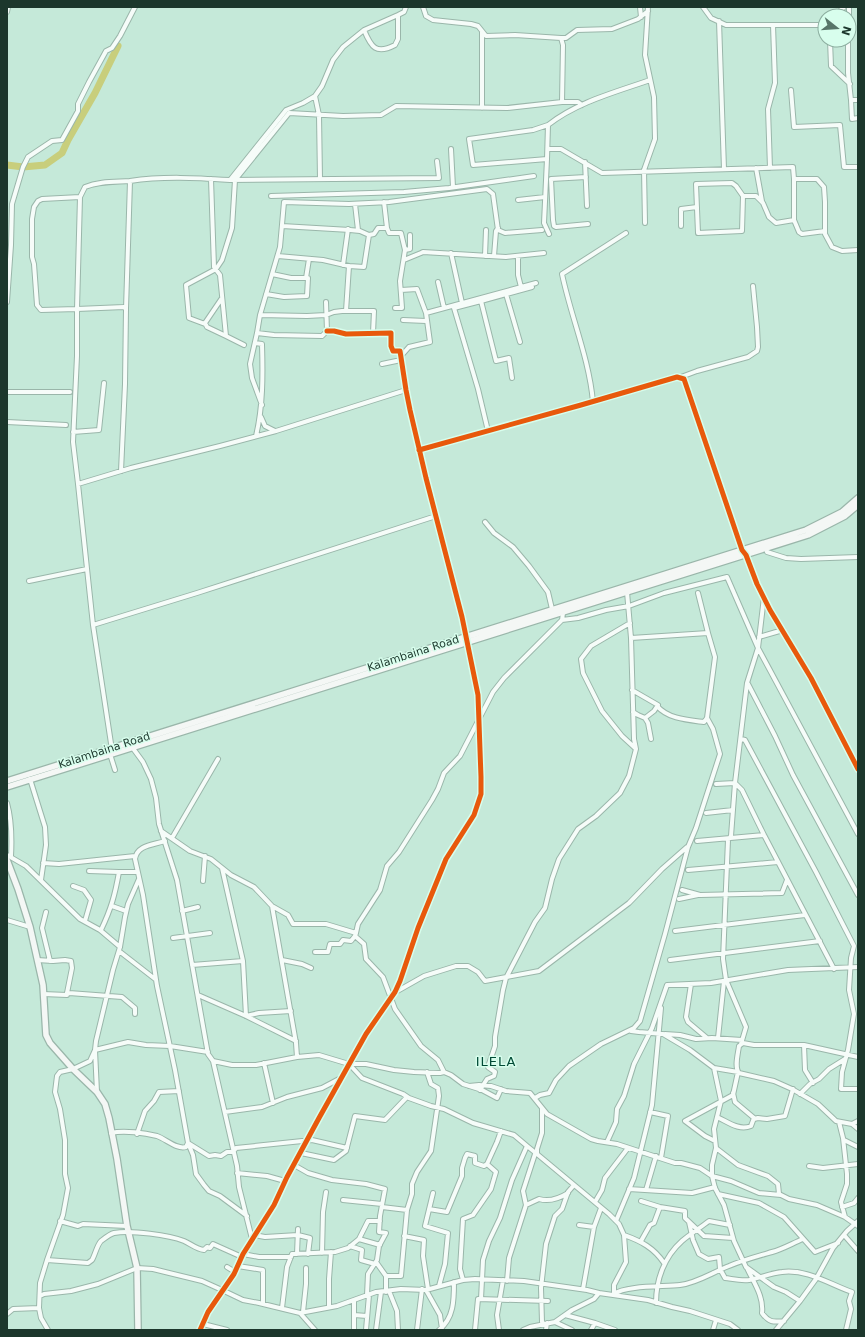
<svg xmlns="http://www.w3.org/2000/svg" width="865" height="1337" font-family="'DejaVu Sans',sans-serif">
	<rect width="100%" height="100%" fill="#c5e9d9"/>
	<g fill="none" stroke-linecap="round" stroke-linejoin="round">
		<path stroke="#c8ce7c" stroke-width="7" d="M7,165l16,2 22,-2 17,-12 6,-13 27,-47 23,-47"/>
		<g stroke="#9ab6aa" stroke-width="6">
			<path id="street" d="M406,7l-2,5 -6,3 -34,15 -21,17 -10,13 -11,26 -7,10 -12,7 -17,7 -56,70 209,-2 -2,-17
				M423,7l3,9 7,4 38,4 7,2 8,10 29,-1 46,3h5l11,-8 35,-1 26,-10 10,-8
				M640,7l1,10
				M703,7l8,11 15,7h99
				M7,12l1,-5
				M835,16l9,-9
				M849,16v-9
				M719,21l5,148
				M364,30c7,17 12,25 31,15l3,-6v-24
				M482,32v76
				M561,38l2,7 -1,57
				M830,40l1,26 19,18
				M848,40v33l3,27h7
				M791,90l3,37 46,-2 4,42h14
				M315,96l4,19 1,64
				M851,100l1,19 6,-1
				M451,149l2,38
				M548,149h13l41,24 191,-6 1,12h23l7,8 1,15v32l7,13 10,4 16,-1
				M547,159l-74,6 -4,-26 64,-9 15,-5
				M585,162l2,44
				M756,168l6,33
				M770,168l-2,-59 7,-26 -2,-58
				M586,177l-35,2 2,41 1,6 2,1 32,-3
				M211,179l3,88 6,8 6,61 18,9
				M794,179v41
				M130,181c33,-5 67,-3 100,-1
				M271,196l133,-4 45,-4 85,-12
				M743,196l-1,35 -44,2 -2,-49 36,-1 4,3 7,10h13l7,7 6,14 7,6 18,-3 5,12 3,2 23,-3
				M518,200l27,-3
				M384,202l3,26
				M355,204l3,26
				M645,223l-1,-53 11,-31 -1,-42 -9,-42 3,-48
				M282,226l68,4 10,1 9,4 5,-1 4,-6h9l2,5h12l4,17 -5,31 2,27h-7
				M681,226v-17l16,-2
				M549,234l-5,-11 3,-64 1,-34c29,-23 68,-33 102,-45
				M405,250l5,-1v-14
				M451,253l11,50
				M278,256l45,4 26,6
				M485,256l1,-26
				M494,256l2,-25 2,-3
				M518,256v19l3,12
				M404,260l17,-7 2,-1 83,5 38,-4
				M343,265l5,-36
				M306,278l3,-19
				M438,282l6,26
				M266,294l18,3 23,-1 1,-18h-17l-19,-4
				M506,294l14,48
				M222,298l-17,25 2,4 19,9
				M481,301l-27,7 24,81 10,42
				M7,302l4,-57 1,-41 11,-37 5,-10 24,-16 10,-1 16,-29v-7l11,-22 17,-31 6,-3 8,-12 15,-29
				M346,311l3,-45 15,1 5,-32
				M426,313l110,-30
				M260,315l47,1 19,-1 8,-3 8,-1h32l-1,22
				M403,320l23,1
				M205,324l-16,-6 -3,-33 30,-16 6,-9 10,-32 3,-48 54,-67 54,3 38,-1 15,-9 111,2 55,-6h16l4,3
				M257,333l17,2 48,1 5,-5 -1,-29
				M255,343l7,1c1,32 1,62 -6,92
				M401,356l8,-9 21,-5 -4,-29 -9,-24 -16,1
				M382,364l19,-4
				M681,377l16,-6 51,-14 9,-6 1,-4 -1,-20 -4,-41
				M512,378l-3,-20 -13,3 -15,-60 51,-14
				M7,392h63
				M593,402c-4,-44 -22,-85 -31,-128l64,-41
				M262,405l-10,-27 -2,-14 7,-31 3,-18 20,-68 4,-45 65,2 40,-2 98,-13 6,5 5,36 7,3 37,-3
				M261,417l4,9 10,5
				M7,422l59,3
				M73,432l26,-2 5,-47
				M419,450l162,-45 96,-28 7,2 58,171 4,5 11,29 13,26 41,68 47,91
				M121,471l4,-87 1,-75 -2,-2 -47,2 3,-112 5,-10c14,-6 30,-5 45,-6l-4,128
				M78,484l-5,-42 4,-86v-47l-36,1 -4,-5 -3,-41 -2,-7v-38l2,-12 4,-6 4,-2 38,-2
				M485,522l9,11 19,14 16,19 19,26 4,17
				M766,547l1,5 19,6 15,1 57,-2
				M29,581l58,-12
				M698,593l10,40
				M764,597l-6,51 100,186
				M562,620l16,-2 28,-8 23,-4 35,-13 63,-16 31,71 -11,35 -12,100 -4,53 -3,4 -5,119 3,21 20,47 -5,17
				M630,623l-39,23 -10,13 2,14 19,38 20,25 13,12
				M93,625l104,-32 239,-77
				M759,637l24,-7
				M748,684l27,52 18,39 65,120
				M632,690l26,15 -4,6 -9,7
				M657,706c11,13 31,14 47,16l3,-4
				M633,712l5,3 7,3 3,5 3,16
				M741,739l4,1 71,132 38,74 -3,12 -2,32 5,24 -6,36 -6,22 -1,17h17
				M132,747l11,15 8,17 5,19 3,26 18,56 31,174 5,7 24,105 2,21 13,52
				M112,750l-19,-125 -15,-141 53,-16 89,-22 56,-15 130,-41
				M110,754l5,16
				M30,779l15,48 1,18 -5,35
				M716,784l19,-1 7,7 22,45 70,134
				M7,803c5,18 5,35 4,53
				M706,813l27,-3
				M161,831l29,20 21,8 20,16 23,12 18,19 16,9 5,9h33l30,9 2,-9 22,-34 7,-24 12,-14 33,-52 6,-11 6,-16 16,-17 33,-64 11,-14 58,-58 1,-7
				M172,838l46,-79
				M697,841l67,-6
				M7,855l19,11 54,53 20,11 20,17
				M43,863l16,1 76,-8
				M688,870l90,-8
				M89,871l30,1
				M203,881l2,-25
				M73,886l11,4 7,10 -6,21
				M682,890l18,5 82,-2 5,-13
				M679,899l19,-4
				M112,906l14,5
				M182,911l16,-4
				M46,912l-4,16 8,33
				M7,920l23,7
				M101,930c10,-21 14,-35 18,-58h18
				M675,931l130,-16
				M356,933l-1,3 9,8 2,15 17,18 12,32 26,37 17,14 6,12 7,3 12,9 19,6 15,8 4,-9
				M173,938l37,-5
				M119,951l36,28
				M315,952h13l2,-8h10l3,-4 8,1 4,-5
				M37,960l16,1 12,-1 6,1 1,7 -5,25
				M282,960l20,4 9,4
				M670,960l150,-19
				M243,961l3,55 13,-3 32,-2
				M192,965l51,-4 -21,-93
				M691,984l-5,33 2,5 19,16
				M394,993l30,-17 32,-10h12l10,6 7,9 54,-10 90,-68 33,-34 25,-22
				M43,994l24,1v-2h2l53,4 13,11v6
				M198,995l48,21 50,25
				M631,1031l8,1 24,2 27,16 24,18 7,33 -7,28 2,19 -4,17v11l3,12 9,17 10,36 12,26 28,20 12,5 14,9
				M665,1034l15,1 16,4 16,-1 30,2
				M718,1038l6,-57
				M804,1045l1,25 8,13
				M297,1057l22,-2 30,9h17l28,6 20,2 26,1 4,-1
				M858,1057l-54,-12h-50l-11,-2 -4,3c-1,8 -5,21 0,27l35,8 18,8 26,15 18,17 16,3 6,-3
				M213,1061l19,4h24l41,-8 -1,-14 -24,-137
				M264,1063l9,40
				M349,1064l13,14 41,16 6,4 22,8 13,3 29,14 41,12 13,11 -15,34 -12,38 -11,23 -6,19 -2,39
				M714,1068l24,4 -5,23 -48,26 20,15 10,5
				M469,1086l10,-1 12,1 15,5 24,2 17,21 44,25 7,2 19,3 58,19h6l19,5 12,8 19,5 28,12 22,2
				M480,1090l7,-11 7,-3 1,-4 -7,-5 7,-21v-9l8,-47 3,-12 29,-56 10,-14 7,-29 7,-20 19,-30 18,-13 24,-23 9,-17 7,-27 -2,-10 -3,-101 -4,-46
				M97,1092l-2,-42 1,-9 17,-71 7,-23 5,-30 3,-13 11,-25
				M800,1094l10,-10 9,-5 10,-10 16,-10
				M535,1098l5,-3 9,-2 7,-13 13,-14 32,-22 33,-16 6,-7 25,-87 23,-87 8,-19 24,-74 -7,-25 -6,-11 8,-61 -7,-24 -77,5
				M542,1109v24l-5,16v5l72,60 10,10 5,11c17,6 30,13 40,28
				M225,1112l37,-5 25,-10 35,-9 19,-10
				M650,1112l18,4 -7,42
				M717,1117c11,5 22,14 34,9l3,-8 -19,-16 -2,-9
				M754,1119l4,-1 9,1 18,-3 8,-27
				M839,1122l4,16 4,36v10l-6,18 4,15
				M852,1124l6,5
				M111,1133c13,-3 34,0 46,3 9,3 20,14 29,11l2,-4 -13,-73 -18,-84 -14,-91 -8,-36c2,-14 18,-14 30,-18
				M137,1134l8,-23 9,-10 5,-9 20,-1
				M844,1140l14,7
				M607,1142l9,-20 1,-13 7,-13 10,-32 18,-36 15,-43 44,-2 77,-13 70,-3
				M716,1148l22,17 30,11 10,8 1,10 10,5 28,6 28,12 13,9
				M301,1153l33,7 12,-9 9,-35 30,4 22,-23
				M294,1165l14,8 24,7 34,4 19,5 -5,27 -1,16 7,1 -7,13 -2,14 -9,14 -1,21
				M809,1166l14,2 35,-4
				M237,1173l30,3 18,5
				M629,1189l63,4 23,-6
				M646,1190l10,-34
				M433,1193l-8,33 23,7 -3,31 -6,22
				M718,1194l41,9 25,14 31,35 23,-9
				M343,1200l39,4
				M641,1201l19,6 25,4v7l19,18 29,2
				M595,1202l7,-12 3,-12 23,-30
				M526,1205l13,-6c10,3 21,-1 29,-6
				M382,1207l25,3
				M842,1207l12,-4 4,-5
				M429,1209l18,3 15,-36v-8l3,-10 2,-4 8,2v7l9,3 3,-2
				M247,1216l-27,-20 -11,-5 -5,-6 -8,-11 -3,-19 -5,-12 21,13 6,-1 6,1 6,-4h6l3,-4 76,-8 35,8
				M60,1221l18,5 5,-2 44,2
				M616,1221l18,-43 18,-73 9,-97
				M689,1222l4,18 6,14 9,5 11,-2 1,12 5,9c8,1 16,3 24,2 11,-2 22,-7 33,-8 26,-3 47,12 70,20l-3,9 2,8 -5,21
				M579,1225l15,2
				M254,1235l11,2 33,-2 12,3 -2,16
				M624,1235l2,27 -12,23v9c12,-9 51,-7 66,-9 17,-2 33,-13 49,-19 14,-6 29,-10 43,-14 11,-3 21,-9 31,-13
				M844,1235l14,16
				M404,1236l20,4 -1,16 5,33
				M359,1239l9,-18h12
				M641,1241l9,-16 4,-2 6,-16
				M350,1246l12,4 -1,10 14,4
				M322,1253l1,-41 3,-20
				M243,1254l16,3h32
				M297,1254l1,-25
				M47,1260l41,3 4,-3c3,-5 5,-15 9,-19 4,-3 9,-7 13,-8 17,-3 55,2 70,8 7,3 12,8 20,9l3,-3 3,1 3,-4 29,13
				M376,1262l10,14
				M238,1266l25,4v34
				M227,1267l8,5
				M747,1268c7,15 17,29 15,45 7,10 12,9 22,8
				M463,1280l-3,-11 3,-50 10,-4 18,-26 5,-17 -9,-8 10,-22 4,-11
				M507,1281l2,-23 17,-53 -3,-14 12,-37h2l-10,-8
				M583,1289l11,-62 7,-19
				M426,1290l14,25 2,14
				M389,1291l8,20 1,19
				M386,1292v-16h15l6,-66 5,-16v-10l5,-12 14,-21 8,-55 -1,-8 -7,-4 -4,-12
				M40,1296l4,-2 27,-3 27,-7 39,-16 16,1 49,12 20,9 21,10 16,3 41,10 37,-7 39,-14 25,-3 25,1 37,-10 12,-1 49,2 63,9 12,3
				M656,1303c0,-23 8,-46 26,-62 8,-7 18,-13 27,-20l21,4
				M329,1307v-28l2,-27
				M282,1308l5,-41 5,-13 43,-2 13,-4 11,-9 21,6
				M303,1312l3,-28v-16
				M300,1313l15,17
				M7,1314l6,-5 26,-1
				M354,1315l13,1
				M565,1315l30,8 -4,7
				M555,1322l17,8
				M595,1323l20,7
				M203,1324l24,6
				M544,1324l-2,-2 -1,-34 5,-44 9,-28 7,-7 6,-17 6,-7
				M48,1330l-7,-12 -2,-10 1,-25 7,-23 16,-45 5,-27 -3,-14v-34l-5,-31 -5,-17 2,-16 3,-4 13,-3 17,-8 5,-11 33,-8 18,3 24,1 38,6
				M200,1330l8,-18 26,-38 9,-20 31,-49 13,-28 32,-59 47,-84 29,-42 5,-11 18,-53 28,-69 28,-44 7,-21v-17l-3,-82 -16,-78 -36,-139 -16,-68 -4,-20 -6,-39h-7l-2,-5v-13l-45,1 -12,-3h-7
				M354,1330v-30
				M366,1330l3,-35
				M376,1330l5,-38
				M417,1330l5,-41
				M439,1330c15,-12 15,-30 15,-48
				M475,1330l3,-31 70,2
				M499,1330l-2,-15 6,-35
				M523,1330l7,-3 25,-5 17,-12 22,-11 5,-6 49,7 24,7 18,4 40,13 8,6
				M546,1330l1,-7
				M713,1330l3,-10
				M776,1330l24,-29 16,-22 17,-31 14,-17 11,-10"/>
		</g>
		<g stroke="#9ab6aa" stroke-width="8">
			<path id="secondary" d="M7,781l799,-251 36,-18 16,-14
				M7,787l801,-252 37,-19 13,-11
				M7,860l11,29 12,38 13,58 3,50 4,8 23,26 24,23 8,12 4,14 8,41 10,67 10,42 1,62"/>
		</g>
		<use href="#street" stroke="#f6fcf9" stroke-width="4"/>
		<use href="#secondary" stroke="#f4f7f5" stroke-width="5.5"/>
		<g stroke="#d8feed" stroke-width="8">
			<path id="cycleway" d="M419,450l162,-45 96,-28 7,2 58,171 4,5 11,29 13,26 41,68 47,91
				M200,1330l8,-18 26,-38 9,-20 31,-49 13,-28 32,-59 47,-84 29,-42 5,-11 18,-53 28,-69 28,-44 7,-21v-17l-3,-82 -16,-78 -36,-139 -16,-68 -4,-20 -6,-39h-7l-2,-5v-13l-45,1 -12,-3h-7"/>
		</g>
		<use href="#cycleway" stroke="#e8590c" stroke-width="5"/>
	</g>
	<g text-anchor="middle" stroke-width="3" stroke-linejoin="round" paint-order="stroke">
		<g font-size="11" fill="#1c372c" stroke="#d8feed">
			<text transform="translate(413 653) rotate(-18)" y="4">Kalambaina Road</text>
			<text transform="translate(104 750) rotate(-18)" y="4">Kalambaina Road</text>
		</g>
		<g font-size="13" letter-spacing="1" fill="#004a35" stroke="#d8feed">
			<text x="496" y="1066">ILELA</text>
		</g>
	</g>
	<rect width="865" height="1337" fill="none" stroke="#1c372c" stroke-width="16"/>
	<g transform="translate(837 28) rotate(107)"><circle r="19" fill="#d8feed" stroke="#8daea0"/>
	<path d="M0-3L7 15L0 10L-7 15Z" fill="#577569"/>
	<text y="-6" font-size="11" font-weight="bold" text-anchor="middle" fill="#1c372c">N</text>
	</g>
</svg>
